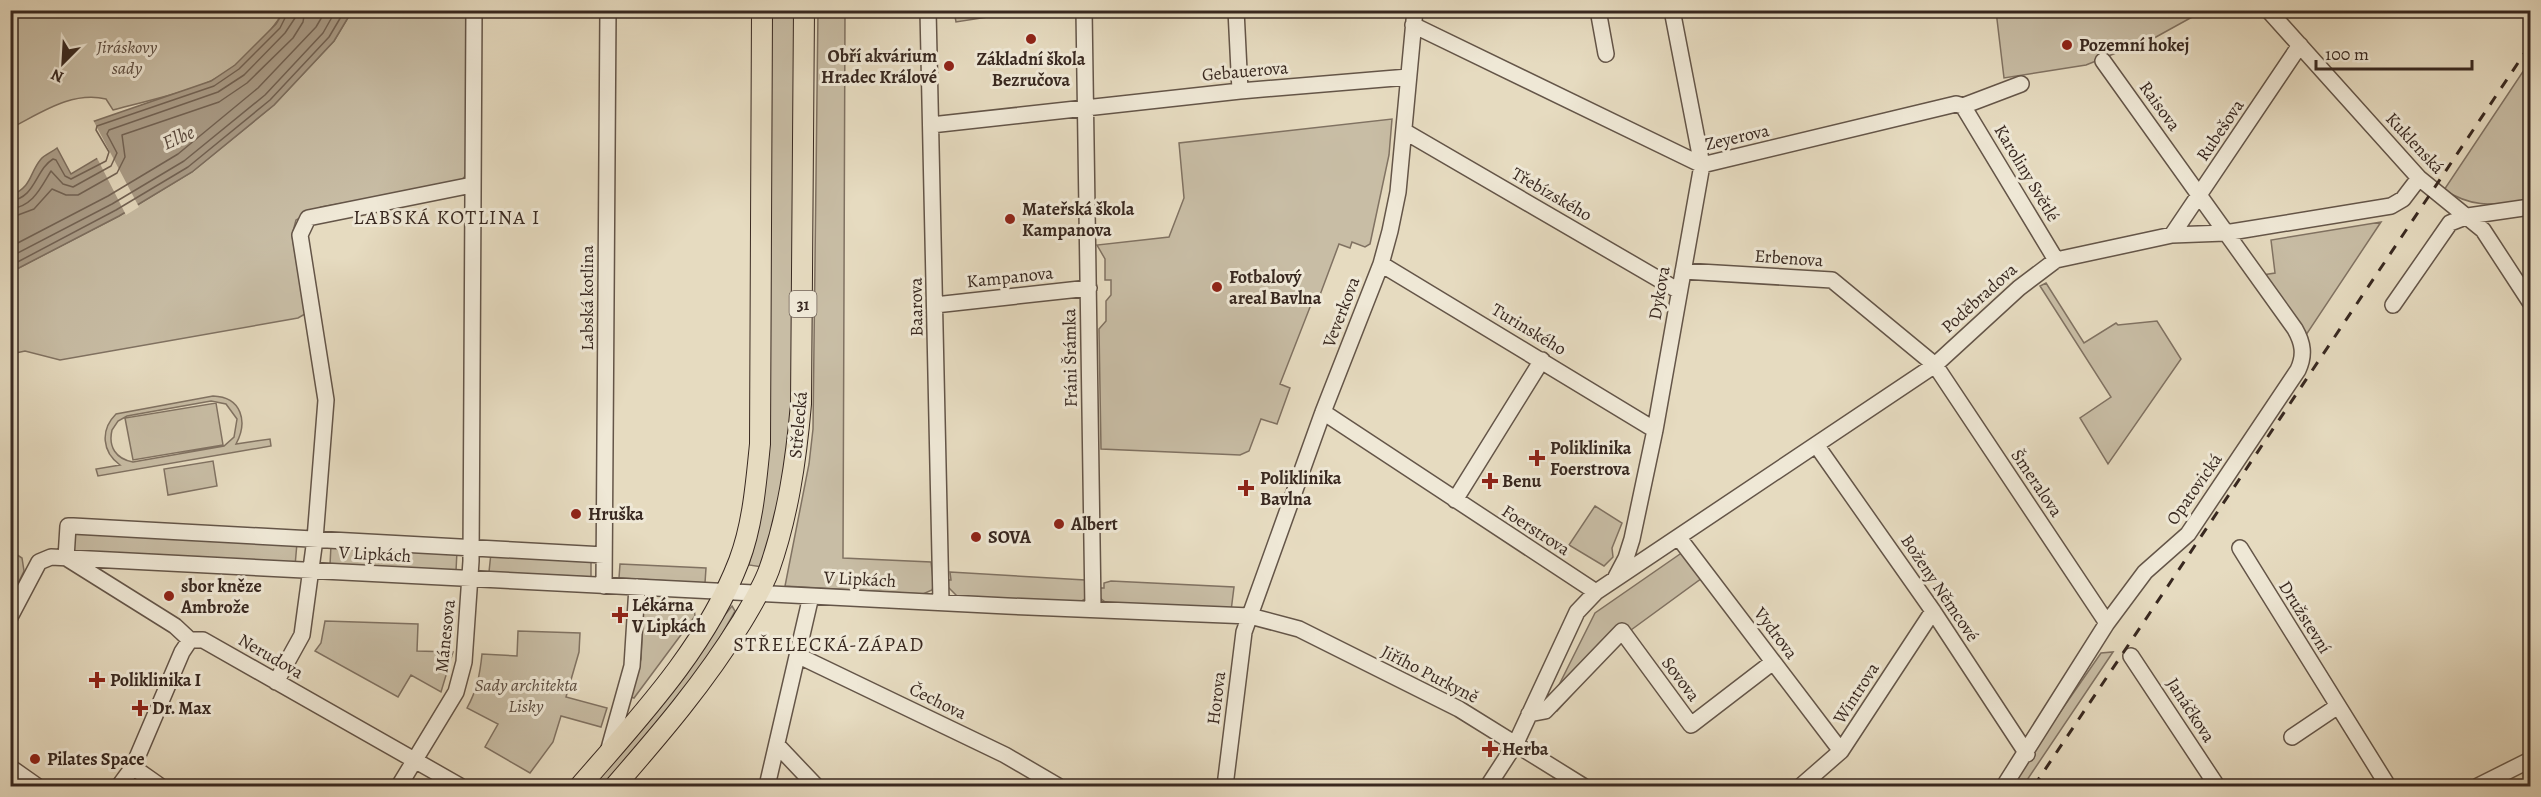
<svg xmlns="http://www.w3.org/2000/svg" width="2541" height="797" font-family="Alegreya,serif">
	<rect width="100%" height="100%" fill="#e6dbc0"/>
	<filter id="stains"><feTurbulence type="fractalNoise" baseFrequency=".00333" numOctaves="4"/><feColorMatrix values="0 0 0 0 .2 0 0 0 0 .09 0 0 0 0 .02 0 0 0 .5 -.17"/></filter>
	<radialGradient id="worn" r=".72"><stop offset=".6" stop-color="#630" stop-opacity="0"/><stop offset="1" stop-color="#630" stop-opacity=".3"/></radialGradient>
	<path fill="#c8bda5" stroke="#807262" stroke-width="1.5" fill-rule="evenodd" d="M11,11h273c-16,26 -45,56 -73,70 -24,12 -70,21 -98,29l-7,-11c-35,-8 -65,14 -95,29z
		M352,11h119l-1,158 -10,14 -139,24 -25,13 -4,15 13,79 -7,4 -238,42 -35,-9 -14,3v-82l108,-56 73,-44 82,-67 60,-64z
		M769,11h28l-3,386 -8,82 -24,88 -13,-2 17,-91z
		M818,11h27l-2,547 88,4 2,17 3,1 -4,10 -9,4 -138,-8 24,-122 4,-35z
		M954,11h46v4l-44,7z
		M1996,11h207l-47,26 -70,28 -82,13z
		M2530,61v139c-36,4 -53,10 -86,-10z
		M1392,119l-3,36 -19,89 -5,3 -13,-5 -2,6 -11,-4 -22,59 -5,-1 -32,82 10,4 -13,36 -16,-5 -12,32 -9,4 -139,-6 -2,-120 7,-8v-20l5,-6v-15h-6v-21l-8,-14 72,-8 15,-39 -5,-55z
		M2381,222l-75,113 -44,-60 13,-2 -4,-33z
		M2046,283l38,60 32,-20 2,2 39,-4 24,38 -73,105 -28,-46 31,-21 -71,-111z
		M213,396c29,1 35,26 23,48l34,-5 1,7 -173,30 -2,-7 24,-4c-18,-13 -20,-35 -4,-51zM211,401l15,3 11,15 -3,18 -10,9 -91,16c-17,-3 -25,-15 -21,-32l6,-9 9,-5z
		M216,403l7,42 -90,15 -8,-42z
		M213,461l4,25 -49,9 -4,-26z
		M1595,506l27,17 -10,25 1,9 -9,9 -35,-21z
		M72,530l225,13 -2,23 -225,-11z
		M331,545l126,6 -1,20 -126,-6z
		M11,551l11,7 2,13 -13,27z
		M1683,552l19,26 -71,52 -74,81 -8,-6 46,-92z
		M491,553l100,7v17l-102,-5z
		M620,564l86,4 -1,15 -86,-5z
		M950,572l135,8v7l5,1 -3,10 -9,5 -120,-6 -12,-12v-5h5z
		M1111,581l123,6 -3,24 -122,-6 -9,-7v-10h4v-5z
		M644,600l40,1 10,7 1,8 -61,82 -3,-1 10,-38z
		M732,606l3,5 -44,78 -83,97h-20z
		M325,621l93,3 -1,27 36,1 -12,40 -30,-17 -13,22 -83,-46 6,-8z
		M518,631l62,2 -1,19 -13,45 41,11 -6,19 -40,-11 -8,26 -23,31 -45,-26 13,-23 -31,-16c10,-18 13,-34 15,-54l35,2z
		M2113,652l-90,134h-14l92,-133z"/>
	<path fill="#ab9e8a" stroke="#7d6f60" stroke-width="1.5" d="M284,11h68l-18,30 -60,64 -82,67 -73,44 -108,56v-76c23,-12 17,-21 30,-37 3,-4 11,-7 16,-11l14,26 32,-19 -17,-31 125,-43 24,-16 41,-41z"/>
	<path fill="#e6dbc0" d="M92,118l47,89 -13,8 -30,-59 4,-2 -17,-29 1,-4z"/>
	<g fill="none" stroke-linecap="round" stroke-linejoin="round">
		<path stroke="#726355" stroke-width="1.5" d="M10,201c26,-3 25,-31 43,-42l3,1 9,16 6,3 35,-18 3,-9 -13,-22 1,-4 117,-40 25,-17 41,-41 9,-18
			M10,209c23,-2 31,-22 41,-38l12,13 10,3 38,-21 6,-13 -10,-19 2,-4 109,-38 26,-17 41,-42 10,-15 1,-8
			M10,218l24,-9 18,-20 14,6h12l39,-22 8,-16 -3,-22 97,-33 28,-19 46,-45 10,-16 2,-12
			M10,247l98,-51 70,-42 80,-66 58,-61 10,-17
			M10,257l102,-53 72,-43 81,-66 58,-62 13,-23
			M10,266l106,-56 72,-43 82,-67 59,-63 16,-27"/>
		<g stroke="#645548" stroke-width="18">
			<path id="minor" d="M928,10l13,592
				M1084,10l9,599
				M1236,10l4,81
				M1598,10l8,44
				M2268,10l151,168 64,52 47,72
				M1413,25l289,140 254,-61 7,2 58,-22
				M1963,106l93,154
				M931,125l309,-34 168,-14
				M1404,131l275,160
				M2172,235l128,-190
				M1381,264l274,166
				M1683,271l149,9 103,85 172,258
				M935,305l154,-17
				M2393,305l57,-82 18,-7 62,-9
				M1323,412l273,180
				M1817,446l116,165 94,143
				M1455,500l87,-140
				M1679,538l162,213
				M2240,548l148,238
				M66,558l2,-32h5l531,29
				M68,559l107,67 15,14
				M1616,577l10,-19 6,-19 23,-109 47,-265 -30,-155
				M604,586l4,-576
				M10,617l29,-55 12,-5 956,49 243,10 49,13 160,80 124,77
				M190,640h13l257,146
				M799,656l206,99 53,31
				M2131,656l86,130
				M276,682l26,-47 13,-96 11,-139 -26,-165 8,-17 164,-33
				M1529,714l16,-3 77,-80 69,94 82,-63
				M2292,737l46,-31
				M778,746l38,40
				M608,752l24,-86 5,-79
				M10,767l27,19
				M133,767l27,19
				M119,786l14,-19 49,-115 8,-12
				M399,786l57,-94 8,-30 7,-101 3,-551
				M767,786l44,-190
				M1225,786l19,-154 79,-220 58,-148 9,-33 8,-39 17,-182
				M1488,786l28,-43 61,-131 19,-20 339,-227 84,-77 37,-28 116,-25 53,-2 166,-27 12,-7 16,-21
				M1801,786l40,-35 92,-140
				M2004,786l103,-163 38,-51 43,-38 110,-164c7,-15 5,-27 -3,-41l-192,-268
				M2478,786l52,-26"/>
		</g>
		<g stroke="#382820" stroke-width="22">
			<path id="major" d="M580,786c60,-69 126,-139 159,-225 14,-37 17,-78 21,-117l2,-434
				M615,786c46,-53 89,-103 126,-163 10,-17 21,-34 28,-53 19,-54 27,-109 32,-166l3,-394"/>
		</g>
		<use href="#minor" stroke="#efe8d6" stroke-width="15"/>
		<use href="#major" stroke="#e6dbc0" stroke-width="20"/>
		<path stroke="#382820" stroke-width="3" stroke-dasharray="10 10" stroke-linecap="butt" d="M2034,786l496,-741"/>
	</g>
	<g fill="#8f2418" stroke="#efe8d6" stroke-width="2">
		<circle cx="1031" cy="39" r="6"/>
		<circle cx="2067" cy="45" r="6"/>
		<circle cx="949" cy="66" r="6"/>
		<circle cx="1010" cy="219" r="6"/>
		<circle cx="1217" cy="287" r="6"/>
		<path d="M1534 449h6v6h6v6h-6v6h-6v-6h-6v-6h6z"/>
		<path d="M1487 472h6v6h6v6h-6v6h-6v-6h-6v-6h6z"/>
		<path d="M1243 479h6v6h6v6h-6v6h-6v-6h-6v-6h6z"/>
		<circle cx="576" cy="514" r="6"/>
		<circle cx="1059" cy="524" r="6"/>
		<circle cx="976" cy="537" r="6"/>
		<circle cx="169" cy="596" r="6"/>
		<path d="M617 606h6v6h6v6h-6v6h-6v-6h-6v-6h6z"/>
		<path d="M94 671h6v6h6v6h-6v6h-6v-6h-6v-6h6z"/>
		<path d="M137 699h6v6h6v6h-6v6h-6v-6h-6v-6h6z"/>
		<path d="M1487 740h6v6h6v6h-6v6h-6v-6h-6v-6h6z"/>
		<circle cx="35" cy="759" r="6"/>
	</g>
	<g text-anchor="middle" stroke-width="6" stroke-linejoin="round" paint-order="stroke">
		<rect fill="#efe8d6" stroke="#6f6257" stroke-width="1.5" x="789.5" y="291" width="27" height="26" rx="4.5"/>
		<g font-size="16" font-weight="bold" fill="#382820">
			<text x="803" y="310">31</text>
		</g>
		<g font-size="18" font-weight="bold" fill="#382820" stroke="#efe8d6" text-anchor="start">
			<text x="2079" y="51">Pozemní hokej</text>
			<text x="937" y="62" text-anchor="end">Obří akvárium<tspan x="937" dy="21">Hradec Králové</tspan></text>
			<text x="1031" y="65" text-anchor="middle">Základní škola<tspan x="1031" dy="21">Bezručova</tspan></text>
			<text x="1022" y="215">Mateřská škola<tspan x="1022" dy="21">Kampanova</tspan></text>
			<text x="1229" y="283">Fotbalový<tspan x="1229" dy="21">areal Bavlna</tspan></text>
			<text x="1550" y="454">Poliklinika<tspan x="1550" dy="21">Foerstrova</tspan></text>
			<text x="1260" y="484">Poliklinika<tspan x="1260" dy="21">Bavlna</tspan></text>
			<text x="1502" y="487">Benu</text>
			<text x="588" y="520">Hruška</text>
			<text x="1071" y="530">Albert</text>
			<text x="988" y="543">SOVA</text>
			<text x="181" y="592">sbor kněze<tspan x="181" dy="21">Ambrože</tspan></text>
			<text x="632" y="611">Lékárna<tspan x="632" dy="21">V Lipkách</tspan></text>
			<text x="110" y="686">Poliklinika I</text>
			<text x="152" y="714">Dr. Max</text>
			<text x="1502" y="755">Herba</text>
			<text x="47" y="765">Pilates Space</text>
		</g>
		<g font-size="18" font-style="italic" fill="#5c4d41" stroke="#efe8d6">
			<text x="127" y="53">Jiráskovy<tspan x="127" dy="21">sady</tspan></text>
			<text x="526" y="691">Sady architekta<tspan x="526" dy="21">Lisky</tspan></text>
		</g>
		<g font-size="18" fill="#382820" stroke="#efe8d6">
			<text transform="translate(1245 71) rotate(-5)" y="6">Gebauerova</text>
			<text transform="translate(2160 106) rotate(54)" y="6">Raisova</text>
			<text transform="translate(2220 130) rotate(-56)" y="6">Rubešova</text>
			<text transform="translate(1737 137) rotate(-13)" y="6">Zeyerova</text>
			<text transform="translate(2415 143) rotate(47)" y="6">Kuklenská</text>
			<text transform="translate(2027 173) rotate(59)" y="6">Karoliny Světlé</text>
			<text transform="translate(1552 194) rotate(30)" y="6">Třebízského</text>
			<text transform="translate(1789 258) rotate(4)" y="6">Erbenova</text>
			<text transform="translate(1010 277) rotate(-6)" y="6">Kampanova</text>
			<text transform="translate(1659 293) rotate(-80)" y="6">Dykova</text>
			<text transform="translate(587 298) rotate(-90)" y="6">Labská kotlina</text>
			<text transform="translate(1979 298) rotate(-42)" y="6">Poděbradova</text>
			<text transform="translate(916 307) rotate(-91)" y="6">Baarova</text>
			<text transform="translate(1341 312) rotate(-69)" y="6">Veverkova</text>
			<text transform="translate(1529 329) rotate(31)" y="6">Turinského</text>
			<text transform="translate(1070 358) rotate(-91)" y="6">Fráni Šrámka</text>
			<text transform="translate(798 425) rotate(-85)" y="6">Střelecká</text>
			<text transform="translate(2037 483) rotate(56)" y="6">Šmeralova</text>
			<text transform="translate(2194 489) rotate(-55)" y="6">Opatovická</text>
			<text transform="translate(1536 530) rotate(33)" y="6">Foerstrova</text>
			<text transform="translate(375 554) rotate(3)" y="6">V Lipkách</text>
			<text transform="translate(860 579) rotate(3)" y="6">V Lipkách</text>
			<text transform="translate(1940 588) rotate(56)" y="6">Boženy Němcové</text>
			<text transform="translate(2305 617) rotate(58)" y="6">Družstevní</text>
			<text transform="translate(1776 633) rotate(53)" y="6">Vydrova</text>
			<text transform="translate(445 636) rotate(-84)" y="6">Mánesova</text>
			<text transform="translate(271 656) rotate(30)" y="6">Nerudova</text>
			<text transform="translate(1430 674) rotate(27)" y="6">Jiřího Purkyně</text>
			<text transform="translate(1681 679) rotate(53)" y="6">Sovova</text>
			<text transform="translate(1856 693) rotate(-57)" y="6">Wintrova</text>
			<text transform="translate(1216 698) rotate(-83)" y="6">Horova</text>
			<text transform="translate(938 701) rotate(26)" y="6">Čechova</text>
			<text transform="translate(2191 710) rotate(57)" y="6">Janáčkova</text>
		</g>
		<g font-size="20" font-style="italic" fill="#5a4b40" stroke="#efe8d6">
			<text transform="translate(178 137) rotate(-24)" y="7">Elbe</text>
		</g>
		<g font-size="20" letter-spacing="1.5" fill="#382820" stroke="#efe8d6">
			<text x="447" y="224">LABSKÁ KOTLINA I</text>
			<text x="829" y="651">STŘELECKÁ-ZÁPAD</text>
		</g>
	</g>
	<rect width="2541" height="797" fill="none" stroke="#e6dbc0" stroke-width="36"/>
	<rect x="12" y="12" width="2517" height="773" fill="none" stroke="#382820" stroke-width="3"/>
	<rect x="18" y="18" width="2505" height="761" fill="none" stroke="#382820" stroke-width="1.5"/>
	<g transform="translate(63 63) rotate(204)" stroke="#efe8d6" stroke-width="4.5" paint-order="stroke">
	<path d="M0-4.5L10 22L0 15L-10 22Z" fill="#382820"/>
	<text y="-9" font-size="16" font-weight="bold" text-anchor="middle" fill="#382820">N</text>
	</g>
	<path d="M2316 60v9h156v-9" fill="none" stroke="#382820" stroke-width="3"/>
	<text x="2325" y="60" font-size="18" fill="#382820" stroke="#efe8d6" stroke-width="4.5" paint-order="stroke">100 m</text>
	<rect width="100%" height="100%" filter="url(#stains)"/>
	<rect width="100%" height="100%" fill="url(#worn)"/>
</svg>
